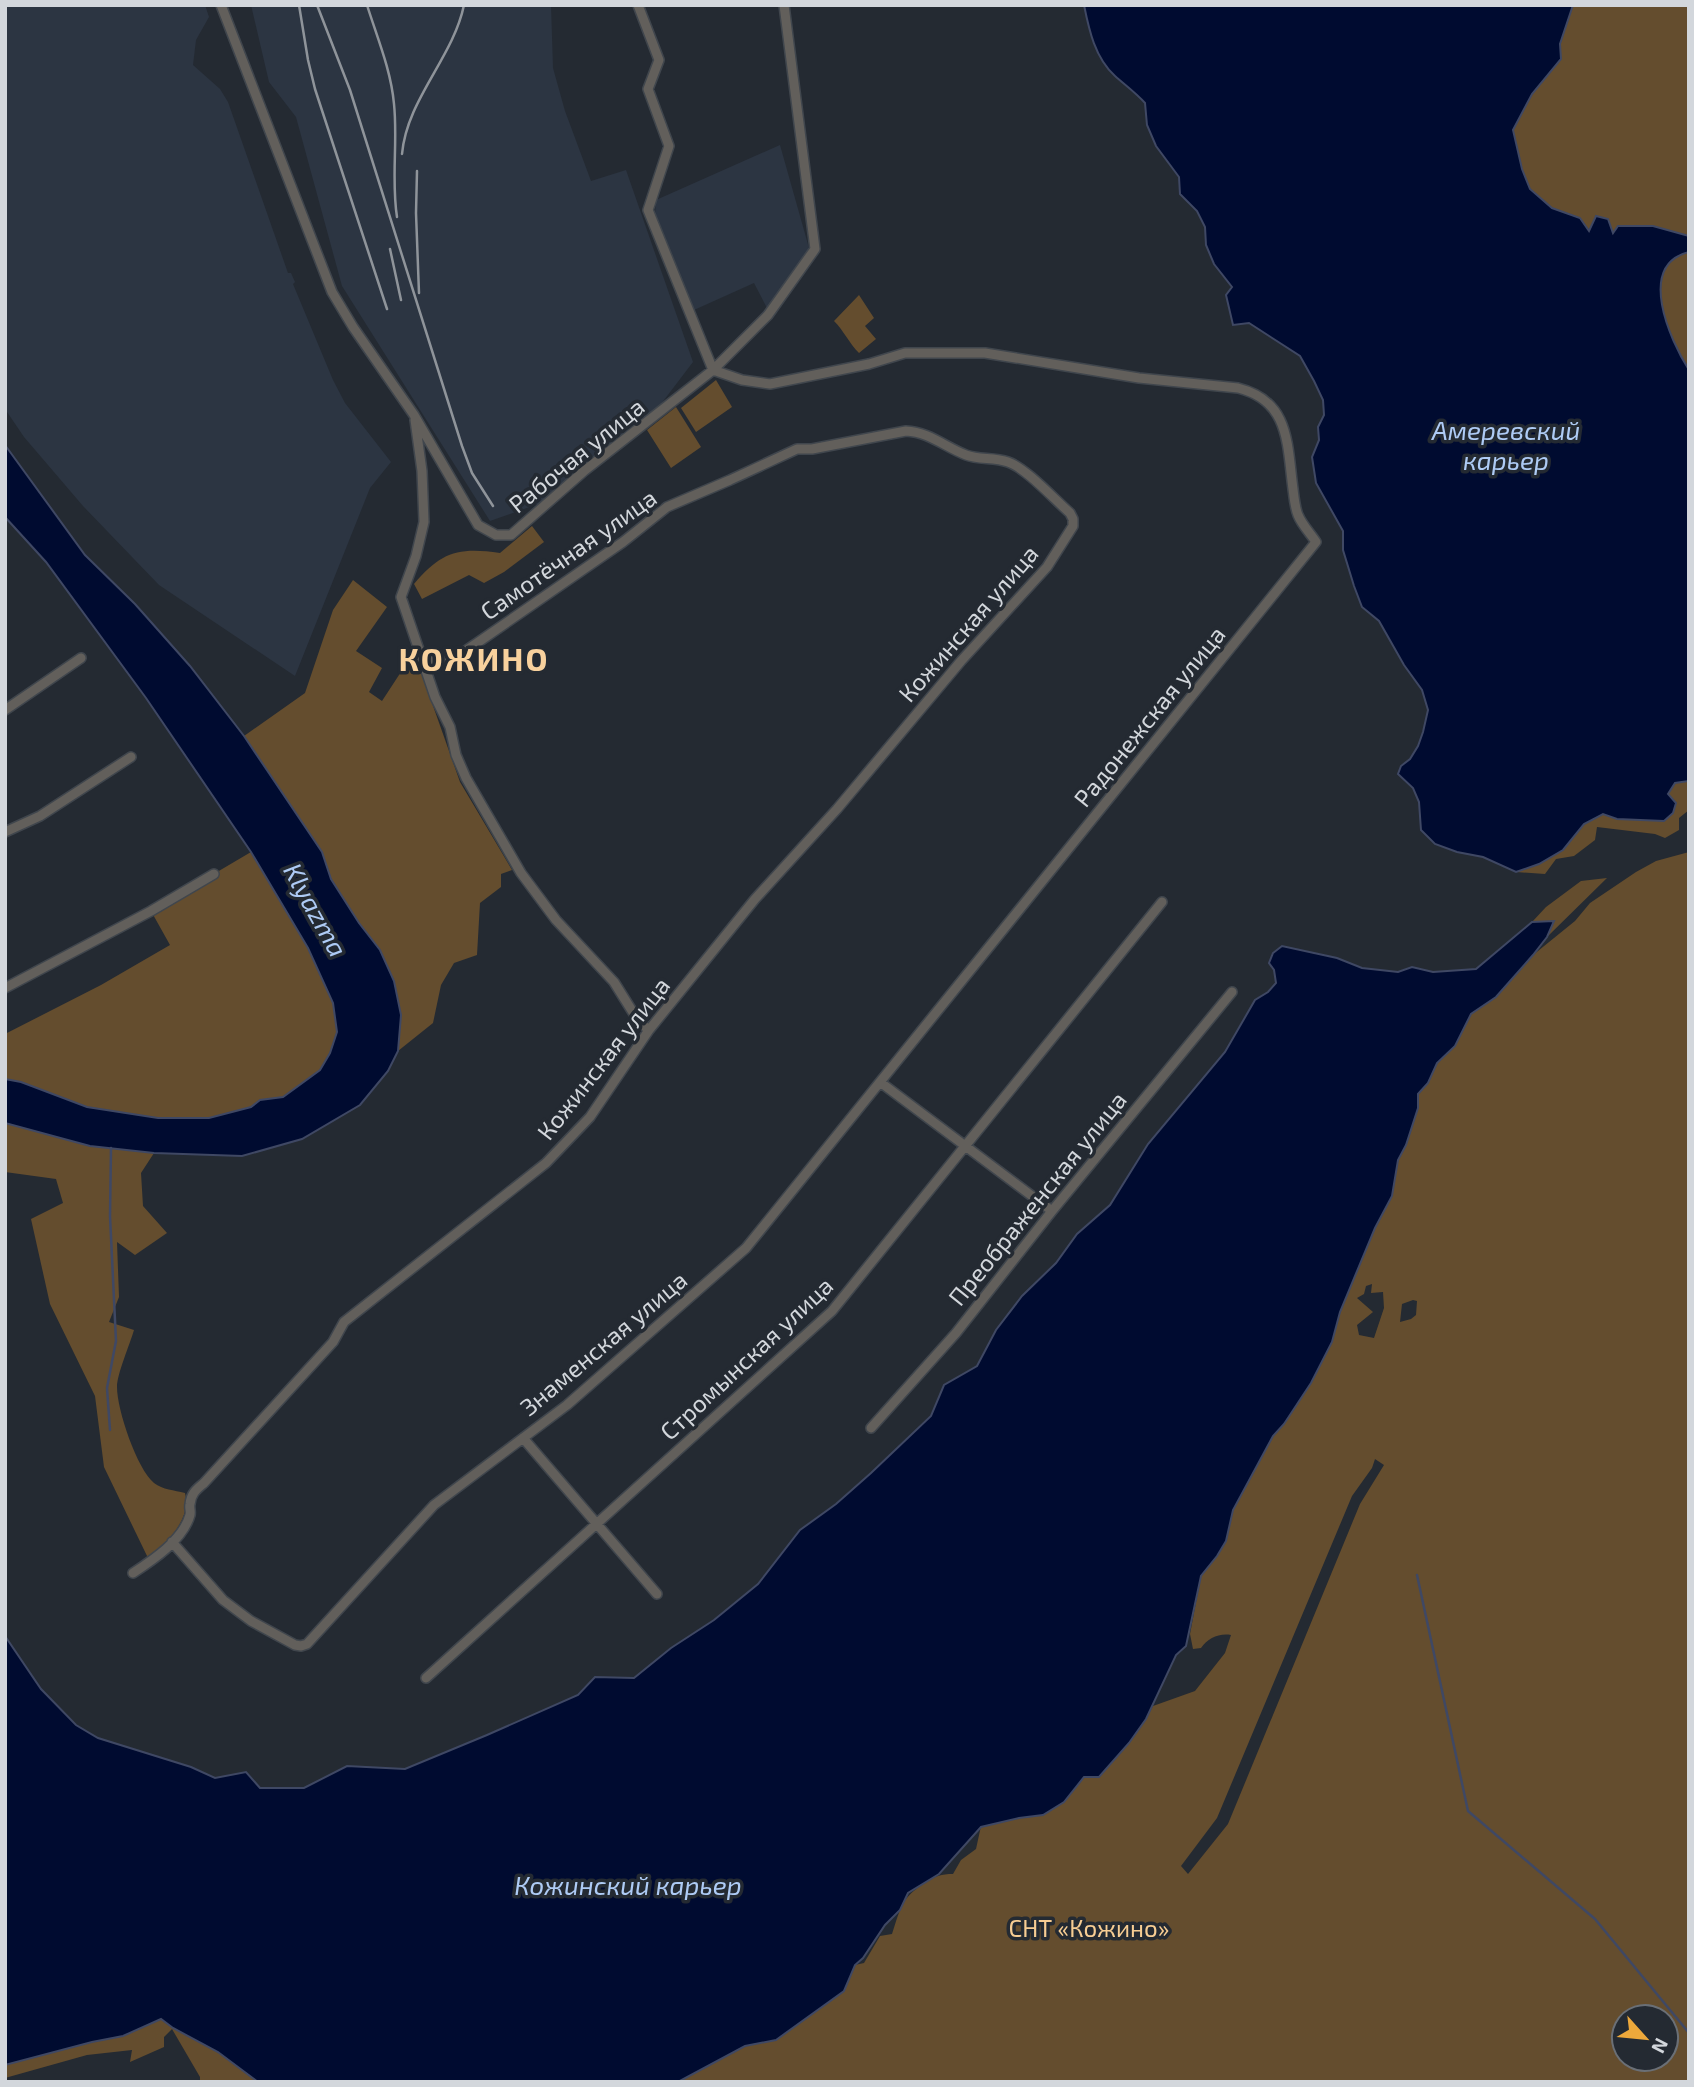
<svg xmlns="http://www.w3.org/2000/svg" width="1694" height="2087" font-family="'Exo 2',sans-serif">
	<rect width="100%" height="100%" fill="#242a32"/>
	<path fill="#2c3542" d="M5,5h200l4,12 -13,23 -3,25 27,24 8,13 60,171h3l4,9 -2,2 40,96 12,23 46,59 -21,26 -75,188 -136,-91 -76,-79 -59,-69 -19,-28z
		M251,5h300l2,63 12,43 26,70 35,-11 67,192 -32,42 -123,100 -48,17 -148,-235 -46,-169 -27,-35z
		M780,145l29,103 -41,62 -14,-27 -60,27 -39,-96 1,-14z"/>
	<path fill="#644d2e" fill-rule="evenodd" d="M1573,5h116v231l-36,-10h-34l-6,7 -23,-2 -10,-13 -28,-10 -22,-19 -8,-20 -9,-39 19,-36 29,-35 -1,-15z
		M1689,252v118c-19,-30 -53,-105 0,-118z
		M859,295l15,23 -9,8 11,13 -17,14c-10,-10 -15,-22 -25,-32z
		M716,380l16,27 -36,25 -15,-24z
		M676,407l25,40 -30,21 -24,-38z
		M532,526l12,16 -40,30 -20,11 -15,-8 -47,24 -8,-15c27,-32 44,-37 86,-31z
		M353,580l34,27 -31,44 26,17 -13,24 13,9 32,-49 46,130 52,88 -11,4v13l-21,16 -3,52 -23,8 -13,22 -8,38 -35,28 3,-36 -21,-65 -21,-27 -28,-45 -9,-26 -78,-116 61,-43 28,-83z
		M1689,781v29l-10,8v12l-14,8 -10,-4 -58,-7 -2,13 -21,16 -18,3 -11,15 -29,-2 23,-8 24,-14 21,-26 19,-10 14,5 59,-16 -8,-9 7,-11z
		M251,852l57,96 25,55 4,29 -7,21 -10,17 -37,27 -23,3 -9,7 -42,11h-51l-71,-11 -66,-25 -16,-3v-45l96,-49 69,-40 -19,-34z
		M1689,852v1230h-1011l67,-36 31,-6 68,-49 11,-26 9,-2 16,-27 12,-2c9,-27 9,-36 34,-52 10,-6 15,-8 27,-8l8,-14 15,-11 5,-23 38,-8 24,-3 21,-13 20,-25 62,-58 7,-13 42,-15 30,-38 6,-18c-12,-2 -23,3 -30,13l-8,1 -3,-15 11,-58 16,-20 9,-15 7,-31 40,-74 11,-12 27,-41 21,-41 8,-30 35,-84 17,-32 6,-36 8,-15 12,-37v-14l10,-11 9,-20 18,-17 16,-32 25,-17 37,-42 42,-34 15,-18 46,-31 20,-11zM1372,1284l-1,9 12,-1 1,16 -10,30 -15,-3 -2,-10 16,-13 -16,-14 7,-4 2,-8zM1413,1300l4,1 -1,14 -5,4 -11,3 2,-18zM1375,1459l9,6 -24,39 -132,320 -40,50 -7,-8 36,-48 135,-322 20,-28zM1624,2017h42v42h-42z
		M1607,878l-60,59 7,-16 -22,1 14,-15 35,-26z
		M5,1123l85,23 64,7 -13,20 2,33 24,27 -32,22 -18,-13 2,55 -10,25 25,8c-4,14 -17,44 -17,57 0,23 20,82 37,96 9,7 20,7 31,10 7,26 -18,50 -37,65l-44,-91 -9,-71 -45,-92 -19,-85 32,-16 -7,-24 -51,-7z
		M161,2019l12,9 45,24 40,30h-58v-5l-28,-48 -8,8v10l-34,15 2,-12 -45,5 -82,23v-13l87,-23 31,-6z"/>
	<path fill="#000b30" stroke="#3f4864" stroke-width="2" d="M1084,5h489l-13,39 1,15 -29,35 -19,36 9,39 8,20 22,19 28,10 9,13 7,-15 12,3 5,14 5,-7h35l36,10v16c-53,13 -19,88 0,118v411l-14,2 -7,11 8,9 -3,10 -9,8 -47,-2 -14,-5 -19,10 -21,26 -24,14 -23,8 -33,-15 -26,-5 -22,-8 -14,-14 -2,-28 -6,-14 -15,-14 3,-8 9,-7 8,-13 5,-14 5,-22 -6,-20 -18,-25 -25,-44 -17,-14 -8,-21 -11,-36v-19l-27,-48 -4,-26 7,-17 -1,-13 6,-12 -1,-15 -9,-19 -14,-25 -51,-33 -16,2 -7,-30 6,-8 -18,-23 -8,-19 -1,-18 -8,-16 -17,-17 -1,-17 -23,-31 -9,-21 -2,-22c-9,-10 -20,-18 -30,-27 -20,-18 -26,-46 -31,-71z
		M5,445l80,110 50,49 55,62 54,70 78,116 9,27 28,44 21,27 14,31 7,34 -3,36 -10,20 -28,34 -58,34 -60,17 -88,-3 -64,-7 -85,-23v-44l16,3 66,25 71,11h51l42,-11 9,-7 23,-3 37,-27 10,-17 7,-21 -4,-29 -25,-55 -57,-96 -105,-154 -100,-136 -41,-45z
		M1554,921l-7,16 -14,18 -37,42 -25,17 -16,32 -18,17 -9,20 -10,11v14l-12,37 -8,15 -6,36 -17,32 -35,84 -8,30 -21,41 -27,41 -11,12 -40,74 -7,31 -9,15 -16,20 -15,70 -10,9 -30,64 -17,24 -30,34h-15l-20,25 -21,13 -24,3 -38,9 -42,47 -31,19 -8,17 -15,15 -22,33 -8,7 -11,26 -68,49 -31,6 -67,36h-420l-40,-30 -45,-24 -12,-9 -38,17 -31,6 -87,23v-429l36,53 35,36 22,13 93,29 24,11 31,-6 14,16h44l43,-22 58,3 82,-34 91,-40 17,-18 39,1 37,-30 43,-28 44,-36 42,-54 36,-26 35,-31 60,-57 13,-31 33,-19 19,-36 26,-34 34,-33 21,-29 33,-29 38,-61 77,-92 30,-52 13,-8 8,-9 -2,-13 -5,-7 4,-10 9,-7 55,12 25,10 36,4 14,-5 21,5 43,-3 56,-47z"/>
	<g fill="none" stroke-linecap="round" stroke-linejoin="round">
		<path stroke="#3f4864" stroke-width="2.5" d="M110,1430l-3,-42 9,-47 -6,-125 1,-68
			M1417,1575l51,236 127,108 94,114"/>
		<g stroke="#40464d" stroke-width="12">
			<path id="street" d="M221,5l111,287 21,35 61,88 64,110 18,10h15l73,-64 129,-101 55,-55 47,-66 -31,-244
				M638,5l21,55 -11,29 21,57 -21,64 65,160
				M415,420l7,51 2,51 -8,34 -15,41 34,100 15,30 6,28 10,23 55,95 35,47 58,62 25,40 10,8
				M5,710l76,-52
				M5,832l35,-16 91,-59
				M5,988l146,-77 63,-37
				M880,1082l172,129
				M871,1428l85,-95 96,-122 180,-219
				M523,1438l134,156
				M172,1542l51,58 28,21 44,24 6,1 6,-2 127,-139 133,-100 179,-157 570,-706c-5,-8 -14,-17 -18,-27 -3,-7 -4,-18 -5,-26 -6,-45 -3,-88 -55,-101l-99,-10 -154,-25h-80l-36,11 -99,20 -28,-4 -29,-10
				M133,1573c20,-13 50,-33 57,-58 1,-4 -1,-7 0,-11 1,-11 7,-15 14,-21l129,-141 11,-20 202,-159 44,-46 59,-87 106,-131 82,-90 124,-148 86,-94 26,-41v-7l-3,-6c-15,-13 -44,-45 -62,-51 -14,-5 -29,-2 -42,-7 -21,-8 -37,-23 -60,-24l-94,18h-15l-67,31 -63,27 -44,35 -159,110 -20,7 -23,1
				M426,1678l406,-367 330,-409"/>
		</g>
		<use href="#street" stroke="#625f5b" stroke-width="9"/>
		<path stroke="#8f949a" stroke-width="2.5" d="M299,5l9,55 7,29 72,220
			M317,5l33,85 112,356 10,27 21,33
			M367,5c10,32 24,65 27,99 4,38 -3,75 3,113
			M402,154c5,-55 51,-96 62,-149
			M417,171l-1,42 3,80
			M390,249l11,51"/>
	</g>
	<g text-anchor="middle" stroke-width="7" stroke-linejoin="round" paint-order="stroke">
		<g font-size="24" fill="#d3d7dc" stroke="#242a32">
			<text transform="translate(577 456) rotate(-39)" y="8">Рабочая улица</text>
			<text transform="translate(569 555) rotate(-35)" y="8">Самотёчная улица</text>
			<text transform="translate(969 624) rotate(-49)" y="8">Кожинская улица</text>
			<text transform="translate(1150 717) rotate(-51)" y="8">Радонежская улица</text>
			<text transform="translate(604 1059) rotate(-52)" y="8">Кожинская улица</text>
			<text transform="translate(1038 1199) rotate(-51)" y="8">Преображенская улица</text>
			<text transform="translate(604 1344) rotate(-40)" y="8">Знаменская улица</text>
			<text transform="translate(747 1359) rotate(-43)" y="8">Стромынская улица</text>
		</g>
		<g font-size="24" fill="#f7cd93" stroke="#242a32">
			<text x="1089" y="1937">СНТ «Кожино»</text>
		</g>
		<g font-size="26" font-style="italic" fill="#aecbf5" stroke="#242a32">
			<text x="1506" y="440">Амеревский<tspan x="1506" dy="30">карьер</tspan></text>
			<text transform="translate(315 910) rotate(61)" y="9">Klyazma</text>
			<text x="628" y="1895">Кожинский карьер</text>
		</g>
		<g font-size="32" font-weight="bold" letter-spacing="2" fill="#f8d19d" stroke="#242a32">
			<text x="474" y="671">КОЖИНО</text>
		</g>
	</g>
	<rect width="1694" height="2087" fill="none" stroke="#d3d7dc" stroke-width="14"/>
	<g transform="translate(1645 2038) rotate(117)"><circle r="33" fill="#242a32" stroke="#6a6f76" stroke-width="2"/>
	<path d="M0-5L12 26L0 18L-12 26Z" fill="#eda83b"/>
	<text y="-10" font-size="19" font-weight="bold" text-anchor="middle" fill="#d3d7dc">N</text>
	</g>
</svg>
